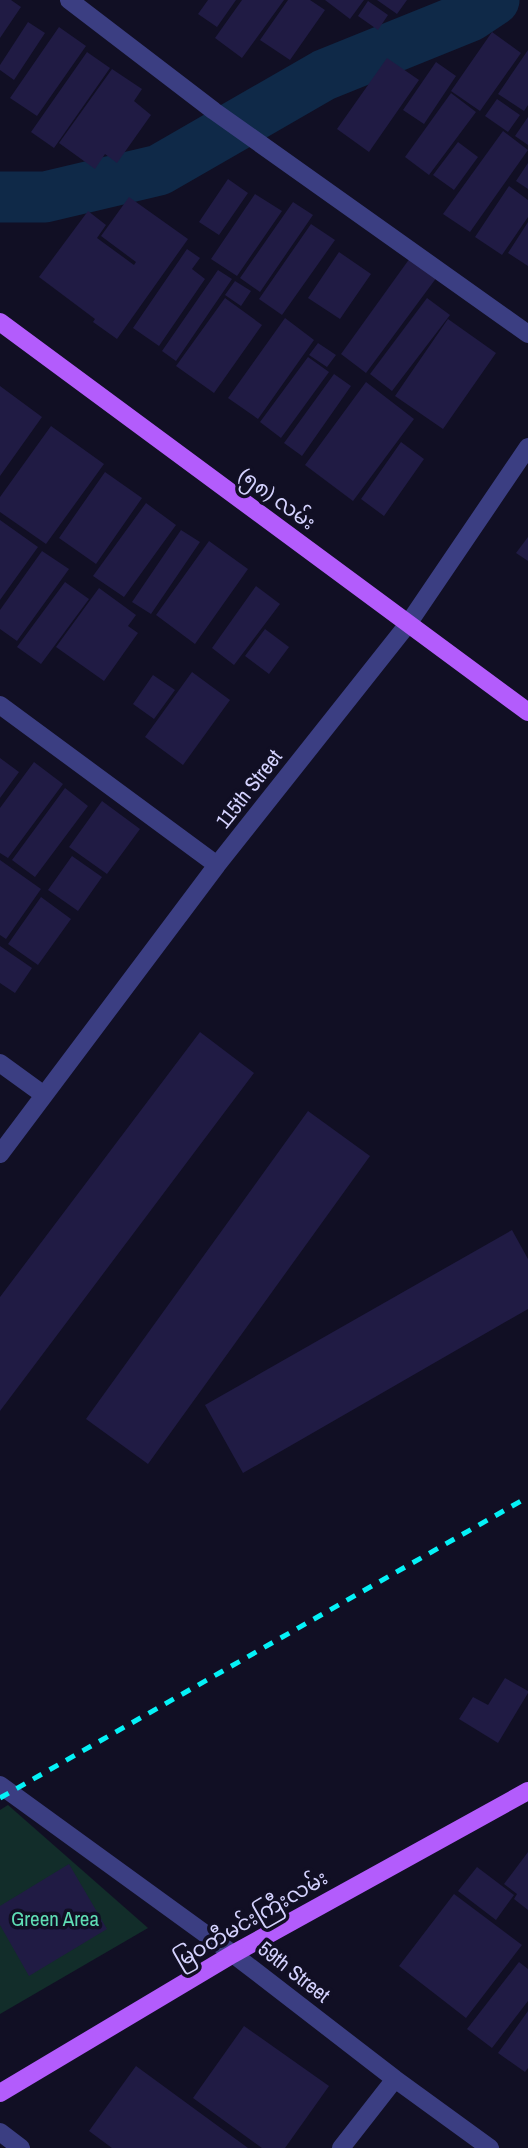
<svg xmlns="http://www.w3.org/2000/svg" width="528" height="2148" font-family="'Archivo Narrow','Noto Sans Myanmar',sans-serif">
	<rect width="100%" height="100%" fill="#110f24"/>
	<path fill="#122d2a" d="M8,1805l140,123 -148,86v-204z"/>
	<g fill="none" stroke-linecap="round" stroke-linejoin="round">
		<path stroke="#0f2948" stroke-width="51" d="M0,197h45l114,-27 165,-95 146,-59 24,-16"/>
	</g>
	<path fill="#201b44" d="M0,0h11l10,7 -21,31z
		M208,0h28l-19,27 -19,-13z
		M242,0h42l-42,58 -27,-20z
		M288,0h22l15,10 -35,50 -30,-20z
		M325,0h39l-14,19z
		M377,0h30l-10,14z
		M368,1l20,14 -10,15 -20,-14z
		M28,22l17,11 -31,47 -14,-10v-5z
		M59,27l27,19 -49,70 -27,-18z
		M492,32l29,21 -41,58 -29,-20z
		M528,50v55l-4,6 -26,-17z
		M87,52l23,16 -56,80 -23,-16z
		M387,58l32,22 -50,72 -32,-23z
		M436,62l20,14 -32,48 -21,-14z
		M112,69l30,20 -8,12 17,14 -34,48 -12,-9 -10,15 -36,-26z
		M451,93l25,19 -47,63 -24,-18z
		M497,99l23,16 -12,17 -23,-16z
		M528,117v28l-13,-9z
		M503,131l25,19 -58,82 -27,-18z
		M458,142l20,15 -24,33 -21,-15z
		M528,163v26l-12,-8z
		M228,179l20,14 -29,42 -20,-13z
		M509,186l19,14v17l-26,38 -27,-18z
		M255,194l27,17 -45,65 -26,-17z
		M129,197l59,42 -71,100 -24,-17 2,-3 -56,-42 49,-66 18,14 -9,13 37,27 2,-3 -35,-26z
		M293,202l20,13 -53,77 -20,-14z
		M528,222v44l-20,-13z
		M311,224l24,16 -53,75 -23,-16z
		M187,249l13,9 -8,11 13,10 -46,67 -26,-18z
		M339,252l32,22 -31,45 -32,-21z
		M410,258l27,19 -71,96 -25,-19z
		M218,270l14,9 -56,82 -14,-10z
		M235,281l16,10 -10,15 -16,-11z
		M225,298l37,27 -48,68 -38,-27z
		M427,298l23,17 -58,76 -22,-17z
		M285,318l29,22 -56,79 -30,-21z
		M448,319l48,34 -53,76 -48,-33z
		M318,343l18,12 -9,12 -18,-12z
		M308,357l21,15 -48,66 -21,-16z
		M334,374l17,12 -49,70 -18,-13z
		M366,382l48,37 -61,82 -48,-36z
		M0,386l42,31 -42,59z
		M51,426l53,38 -58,80 -46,-32v-15z
		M401,442l23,17 -40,57 -23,-17z
		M105,472l37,26 -46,66 -37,-26z
		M146,503l30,22 -52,72 -31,-21z
		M0,520l38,27 -38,53z
		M181,530l19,12 -49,72 -19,-12z
		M528,537v24l-12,-8z
		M209,541l39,28 -53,75 -39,-29z
		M42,551l27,18 -52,72 -17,-12v-19z
		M65,582l24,17 -48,65 -24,-17z
		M256,586l24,18 -46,61 -22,-17z
		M99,588l37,27 -8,11 10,7 -34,48 -48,-34z
		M265,629l24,18 -20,27 -24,-18z
		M192,672l38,28 -47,65 -38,-28z
		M153,675l22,15 -21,29 -21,-15z
		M0,758l19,14 -19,26z
		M34,762l29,22 -55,74 -8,-5v-45z
		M65,788l23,18 -53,71 -23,-17z
		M102,801l38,28 -33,45 -38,-27z
		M72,856l30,21 -24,34 -30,-21z
		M0,860l41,29 -35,50 -6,-4z
		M41,897l30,22 -33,46 -30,-21z
		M0,946l32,22 -17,25 -15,-10z
		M200,1032l54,41 -254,338v-114z
		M308,1111l62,45 -222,308 -62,-45z
		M512,1230l16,29v50l-285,164 -38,-68z
		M505,1678l23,13v2l-30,50 -39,-24 14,-22 15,8z
		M528,1852v58l-14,-11 3,-5 -13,-10z
		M69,1864l38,65 -78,47 -29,-51v-19z
		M477,1867l37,28 -18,25 -38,-29z
		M454,1894l68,51 -56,73 -67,-52z
		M519,1962l9,7v32l-36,47 -25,-19z
		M528,2011v57l-3,4 -27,-19z
		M244,2026l85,60 -44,62h-23l-69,-50z
		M136,2066l112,82h-136l-23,-17z"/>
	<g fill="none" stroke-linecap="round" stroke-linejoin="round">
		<path stroke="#3b3e82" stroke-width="18" d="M69,0l145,111 314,223
			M0,705l217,160
			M0,1063l44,32
			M0,1154l217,-289 191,-241 120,-177
			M0,1785l233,169 162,125 95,69
			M0,2132l21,16
			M341,2148l54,-69"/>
		<path stroke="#b35cfc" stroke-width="18" d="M0,322l528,390
			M0,2093l233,-139 295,-163"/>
		<path stroke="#05f2f7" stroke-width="5" stroke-dasharray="10 9" stroke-linecap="butt" d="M0,1798l528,-301"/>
	</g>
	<g text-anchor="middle" stroke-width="7" stroke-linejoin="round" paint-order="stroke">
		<g font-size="21" fill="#d4d2fe" stroke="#110f24">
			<text transform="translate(277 499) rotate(36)" y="7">(၅၈) လမ်း</text>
			<text transform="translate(249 789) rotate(-52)" y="7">115th Street</text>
			<text transform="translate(251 1919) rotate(-30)" y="7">မြဝတီမင်းကြီးလမ်း</text>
			<text transform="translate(294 1972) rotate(38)" y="7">59th Street</text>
		</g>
		<g font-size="21" fill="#5fddb4" stroke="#110f24">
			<text x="55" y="1926">Green Area</text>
		</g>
	</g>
</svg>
